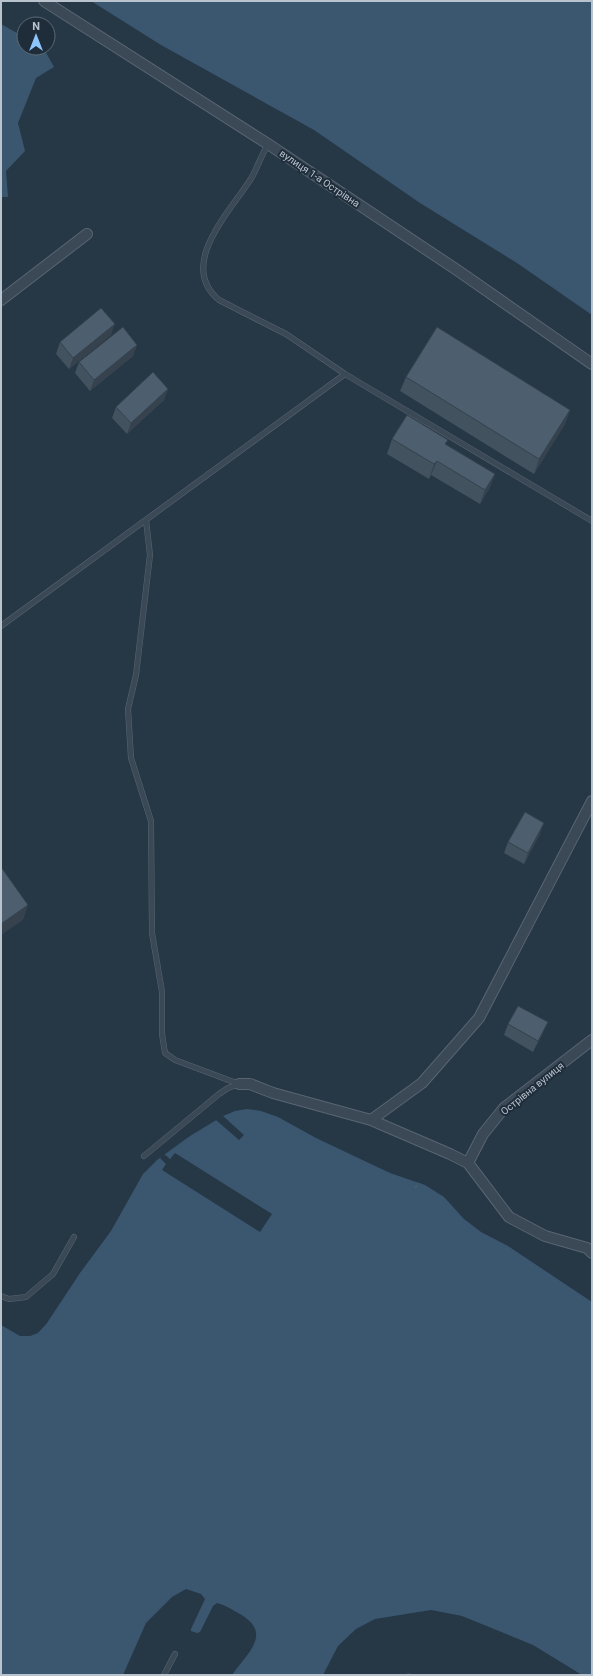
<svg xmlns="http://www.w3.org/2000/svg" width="593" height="1676" font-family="Roboto,sans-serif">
	<rect width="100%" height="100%" fill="#263746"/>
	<path fill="#3b576f" d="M91,1h501v314l-75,-52 -97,-60 -106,-73 -153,-85z
		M1,24l23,13v11l20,1 10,18 -18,11 -18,45 7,28 -19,20 2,26h-7z
		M247,1109l14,2 17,6 38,21 74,35 35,12 19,12 20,22 17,13 27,14 84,56v373h-10l-49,-30 -71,-29 -31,-6 -56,9 -19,10 -18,17 -15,29h-91c14,-21 42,-41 8,-61 -7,-4 -15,-9 -23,-11l-4,3 -13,26 -3,1 -6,-2v-2l14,-30 -4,-5 -15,-5 -14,8 -26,26 -23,52h-122v-350l19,11h10l8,-3 9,-10 33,-50 31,-42 32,-57 14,-14 33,-24 33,-20 12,-5z"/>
	<path fill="#263746" d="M223,1116l21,19 -5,5 -23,-20z
		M175,1153l97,61 -12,18 -98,-62 4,-6 -6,-6 4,-4 6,5z"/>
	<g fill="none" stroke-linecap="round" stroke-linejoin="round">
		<g stroke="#596672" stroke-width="6">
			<path id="service" d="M268,144c-6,10 -10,22 -16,33 -20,33 -76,87 -33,123l67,34 59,40 247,147
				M146,520l4,35 -14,120 -8,34 3,49 20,63 1,112 10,59v42l3,19 10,7 64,24
				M1,626l344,-252
				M144,1156l75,-62 9,-6 11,-4
				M1,1296l8,3 17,-2 27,-23 21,-37
				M164,1675l11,-21"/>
		</g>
		<g stroke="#596672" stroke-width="12">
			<path id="minor" d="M44,1l224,143 189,126 135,94
				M1,300l86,-66
				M239,1084h11l23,9 98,27 79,34 18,9 41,54 36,19 42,12 5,5
				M371,1120l51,-37 57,-65 113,-217
				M468,1163l15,-29 21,-26 88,-68"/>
		</g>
		<path stroke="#476262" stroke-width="2" stroke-dasharray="3 3" stroke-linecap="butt" d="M415,1188l4,-5"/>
		<use href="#service" stroke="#3b4855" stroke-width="5"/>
		<use href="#minor" stroke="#3b4855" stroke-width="10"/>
	</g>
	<path fill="#42525f" d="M111,335l-42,34 -13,-15 4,-12z
		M137,345l-4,11 -43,35 -15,-18 4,-11z
		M406,377l164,33 -5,14 -31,50 -134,-83z
		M168,389l-4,11 -37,34 -15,-16 4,-11z
		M392,439l54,6 49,29 -6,15 -9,15 -49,-29 -2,4 -42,-25z
		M540,834l-16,30 -20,-11 4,-11z
		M508,1024l35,9 -10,19 -29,-17z"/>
	<path fill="#36424d" d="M115,324l-4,11 -42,34 4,-11z
		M137,345l-4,11 -43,35 4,-11z
		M168,389l-4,11 -37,34 4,-11z
		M570,410l-5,14 -31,50 5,-15z
		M437,461l-6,14 -2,4 5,-15z
		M495,474l-6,15 -9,15 5,-14z
		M544,823l-4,11 -16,30 4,-11z
		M28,905l-5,15 -22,15v-11z
		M548,1022l-5,11 -10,19 5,-11z"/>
	<path fill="#4d5f6e" stroke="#36424d" d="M101,308l14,16 -42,34 -13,-16z
		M123,327l14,18 -43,35 -15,-18z
		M437,327l133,83 -31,49 -133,-82z
		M153,372l15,17 -37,34 -15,-16z
		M407,415l41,25 -3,4 50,30 -10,16 -48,-29 -3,3 -42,-25z
		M525,812l19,11 -16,30 -20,-11z
		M1,867l27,38 -27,19z
		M518,1006l30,16 -10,19 -30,-17z
		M409,1673l2,2h-6z"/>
	<g text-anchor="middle" stroke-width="4" stroke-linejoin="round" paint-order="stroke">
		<g font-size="10" fill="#b9c3ce" stroke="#1f2d3a">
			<text transform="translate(320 178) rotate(34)" y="4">вулиця 1-а Острівна</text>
			<text transform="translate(532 1088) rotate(-39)" y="4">Острівна вулиця</text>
		</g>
	</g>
	<rect width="593" height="1676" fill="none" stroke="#b9c3ce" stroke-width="4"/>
	<g transform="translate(36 36)"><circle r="19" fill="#1f2d3a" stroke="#5d6975"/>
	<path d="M0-3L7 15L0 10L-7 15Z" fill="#8dc6fe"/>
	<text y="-6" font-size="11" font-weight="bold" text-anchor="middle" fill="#b9c3ce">N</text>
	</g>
</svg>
